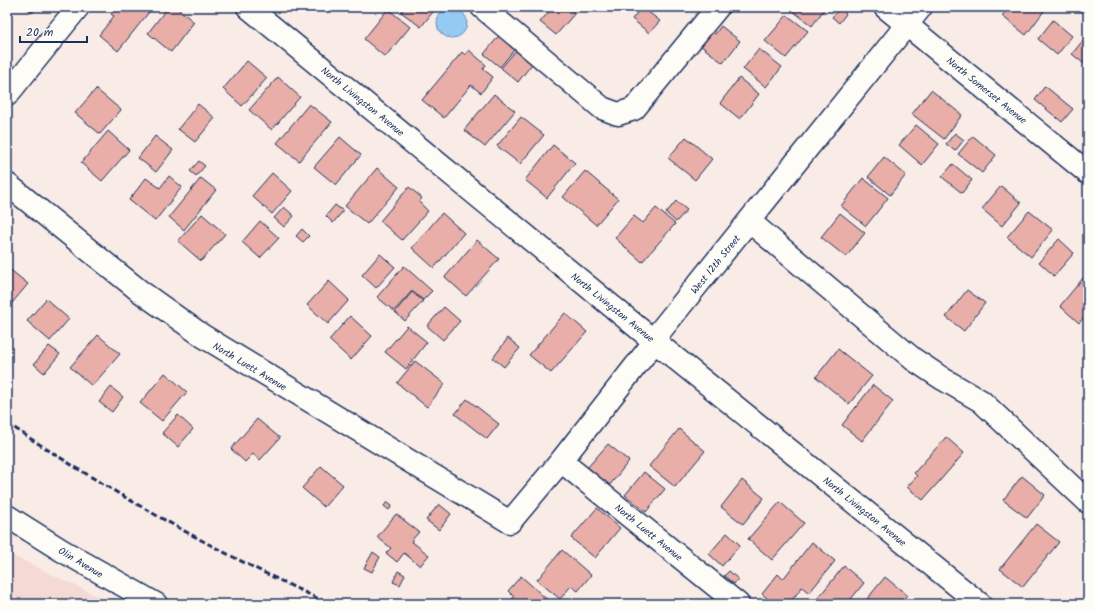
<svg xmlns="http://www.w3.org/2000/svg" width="1095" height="611" font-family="Kalam,sans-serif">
	<rect width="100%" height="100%" fill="#f9ece7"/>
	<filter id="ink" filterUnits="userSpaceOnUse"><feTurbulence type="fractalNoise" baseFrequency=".025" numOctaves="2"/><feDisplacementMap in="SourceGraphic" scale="8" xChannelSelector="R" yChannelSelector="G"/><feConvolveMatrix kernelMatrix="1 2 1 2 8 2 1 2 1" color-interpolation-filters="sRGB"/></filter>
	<g filter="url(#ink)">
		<path fill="#f4d9d4" d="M7,553l107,51h-107z"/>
		<path fill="#95caf3" stroke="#648cb7" d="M437 23a15 15 0 1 1 30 0a15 15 0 1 1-30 0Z"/>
		<path fill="#e8aea7" stroke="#1b2f5e" d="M25,7h12l-5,6z
			M117,7h36l-35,44 -19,-16 15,-19 -3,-2z
			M168,7h8l18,15 -23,30 -23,-19z
			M405,7h31v1l-15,19 -20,-15z
			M524,7h11l-4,5z
			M553,7h15l7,6 -19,22 -16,-13z
			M642,7l18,14 -11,12 -17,-14z
			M788,7h38l-14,19z
			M1009,7h30l5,4 -18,24 -24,-19z
			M1076,7h12v1l-4,5z
			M840,8l6,6 -7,9 -7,-6z
			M388,9l22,18 -25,30 -21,-18z
			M787,15l21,16 -22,27 -21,-17z
			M1053,20l19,16 -15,19 -19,-16z
			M721,26l19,15 -17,22 -28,-22 11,-14 9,7z
			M502,32l16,13 -18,22 -16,-13z
			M1088,34v33l-16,-13z
			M519,47l16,13 -17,22 -17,-14z
			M759,49l23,18 -16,20 -23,-18z
			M469,50l17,15 -3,4 10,8 -12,16 -10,-8 -27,33 -22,-18 40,-48 3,3z
			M247,61l20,17 -25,28 -19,-17z
			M278,77l22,20 -28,33 -23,-20z
			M739,78l20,16 -19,25 -20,-16z
			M1045,86l28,23 -11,13 -27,-22z
			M96,89l25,21 -21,24 -25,-21z
			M931,90l31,25 -18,24 -32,-25z
			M494,94l21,17 -30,36 -21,-17z
			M198,104l17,14 -20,24 -17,-13z
			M309,104l23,18 -33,39 -22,-18z
			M521,117l23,18 -24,29 -23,-18z
			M916,125l23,19 -17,21 -23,-20z
			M108,131l21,19 -27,31 -21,-18z
			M955,133l9,7 -9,11 -9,-7z
			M155,136l18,14 -17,22 -18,-14z
			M973,136l23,19 -14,18 -24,-19z
			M340,137l21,18 -25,30 -22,-18z
			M686,137l26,22 -17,21 -27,-22z
			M553,145l22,18 -28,35 -22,-18z
			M884,157l22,18 -16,20 -22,-18z
			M199,161l6,5 -9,10 -6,-5z
			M953,164l19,16 -10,13 -20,-16z
			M377,168l22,19 -32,37 -22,-18z
			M585,171l33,28 -22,26 -33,-28z
			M272,173l20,18 -20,23 -20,-18z
			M169,176l13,11 -27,34 -26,-21 17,-22 14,10z
			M201,178l15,12 -32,40 -15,-13z
			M863,178l25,20 -22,28 -25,-20z
			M1001,186l20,17 -19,23 -20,-17z
			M409,187l13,11 -3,4 9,9 -26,29 -22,-19z
			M676,201l11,9 -11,12 -10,-9z
			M335,205l8,6 -10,12 -7,-7z
			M284,207l10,9 -10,11 -10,-9z
			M656,208l19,16 -33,38 -27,-24 19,-22 9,7z
			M1029,211l24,19 -22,27 -24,-20z
			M442,213l22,20 -30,35 -22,-20z
			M840,213l25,20 -19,24 -25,-20z
			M202,214l23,20 -24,27 -23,-20z
			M260,221l19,17 -19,20 -18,-16z
			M302,229l7,7 -6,6 -7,-6z
			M1059,239l15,14 -20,23 -15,-14z
			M477,240l22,19 -33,37 -21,-19z
			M380,254l15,13 -19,21 -14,-13z
			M404,266l28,25 -9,9 -11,-9 -18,20 -17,-14z
			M7,267l21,17 -21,25z
			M1088,272v41l-9,10 -19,-17z
			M329,281l20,19 -21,24 -21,-19z
			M967,290l18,13 -21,28 -18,-14z
			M412,292l11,9 -18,20 -10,-9z
			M46,299l23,20 -19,22 -23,-20z
			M444,307l16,14 -17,19 -16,-14z
			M565,313l22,19 -36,41 -22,-18z
			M350,316l22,20 -21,24 -22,-20z
			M407,326l20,16 -21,27 -21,-17z
			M98,335l22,19 -28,32 -22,-19z
			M508,338l12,10 -16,19 -11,-9z
			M49,346l11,8 -16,19 -10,-9z
			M838,349l34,27 -23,28 -33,-27z
			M415,361l30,23 -18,23 -30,-24z
			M165,373l22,19 -25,29 -22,-18z
			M873,385l20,16 -31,40 -20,-16z
			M111,387l12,10 -11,15 -13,-10z
			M467,399l32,25 -12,15 -32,-25z
			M178,415l15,14 -15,18 -16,-14z
			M257,419l23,19 -20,22 -7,-6 -8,8 -14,-13z
			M679,429l26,22 -30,36 -26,-21z
			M946,437l18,16 -41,47 -16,-13 10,-11 -3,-3z
			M608,444l21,17 -20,25 -22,-18z
			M321,466l22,19 -19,22 -22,-19z
			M644,472l21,17 -19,23 -21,-17z
			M1022,476l23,19 -18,23 -24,-18z
			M742,480l22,18 -21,26 -22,-17z
			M387,502l5,4 -3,4 -5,-4z
			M780,502l24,21 -32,37 -24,-21z
			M439,504l12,10 -12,16 -13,-10z
			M597,508l23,20 -25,30 -24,-20z
			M396,514l23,18 -8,9 18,14 -9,11 -16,-13 -7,9 -11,-9 5,-5 -14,-11z
			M1036,524l23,18 -36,45 -23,-18z
			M727,533l13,12 -18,21 -13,-12z
			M812,542l23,19 -26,32 -7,-6 -13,17h-15l-12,-10 16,-20 5,5z
			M562,550l29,25 -13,16 -7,-5 -11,13 -23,-19z
			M373,552l7,5 -8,15 -8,-4z
			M844,566l20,17 -17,21h-34z
			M398,571l7,4 -5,10 -7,-3z
			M729,571l9,8 -4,5 -10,-8z
			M521,576l31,28h-44l6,-7 -6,-6z
			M885,577l22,18 -7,9h-37z"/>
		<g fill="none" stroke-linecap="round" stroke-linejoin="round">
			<g stroke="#1b2f5e" stroke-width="25">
				<path id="minor" d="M248,7l406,334 326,263
					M482,7l120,101 16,6 16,-5 84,-102
					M885,7l203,166
					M7,95l71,-88
					M7,184l134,108 62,44 307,186 51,-61 87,-111 9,-15 264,-328
					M749,221l164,138 30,20 38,22 107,101
					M561,461l177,143
					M7,516l54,34 95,54"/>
			</g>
			<use href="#minor" stroke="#fdfcf7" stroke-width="22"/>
			<path stroke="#1b2f5e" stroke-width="3" stroke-dasharray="6 3" stroke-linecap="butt" d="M7,423c103,69 211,130 323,181"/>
		</g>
	</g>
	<g text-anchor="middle" stroke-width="4" stroke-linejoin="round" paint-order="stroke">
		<g font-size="10" fill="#1b2f5e" stroke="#fdfcf7">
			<text transform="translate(987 90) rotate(39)" y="4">North Somerset Avenue</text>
			<text transform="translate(363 101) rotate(39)" y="4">North Livingston Avenue</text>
			<text transform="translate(715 264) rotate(-51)" y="4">West 12th Street</text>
			<text transform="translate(613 307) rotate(39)" y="4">North Livingston Avenue</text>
			<text transform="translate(250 366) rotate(31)" y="4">North Luett Avenue</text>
			<text transform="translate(865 511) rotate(39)" y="4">North Livingston Avenue</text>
			<text transform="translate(649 532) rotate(39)" y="4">North Luett Avenue</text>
			<text transform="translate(81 562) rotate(31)" y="4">Olin Avenue</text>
		</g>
	</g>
	<rect width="1095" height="611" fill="none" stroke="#fdfcf7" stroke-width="24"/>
	<rect x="12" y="12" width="1071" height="587" fill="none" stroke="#1b2f5e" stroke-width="1.5" filter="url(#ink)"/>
	<path d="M20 36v6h67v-6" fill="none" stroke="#1b2f5e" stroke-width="2"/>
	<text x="26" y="36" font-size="12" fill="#1b2f5e" stroke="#fdfcf7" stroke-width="3" paint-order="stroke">20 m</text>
</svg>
